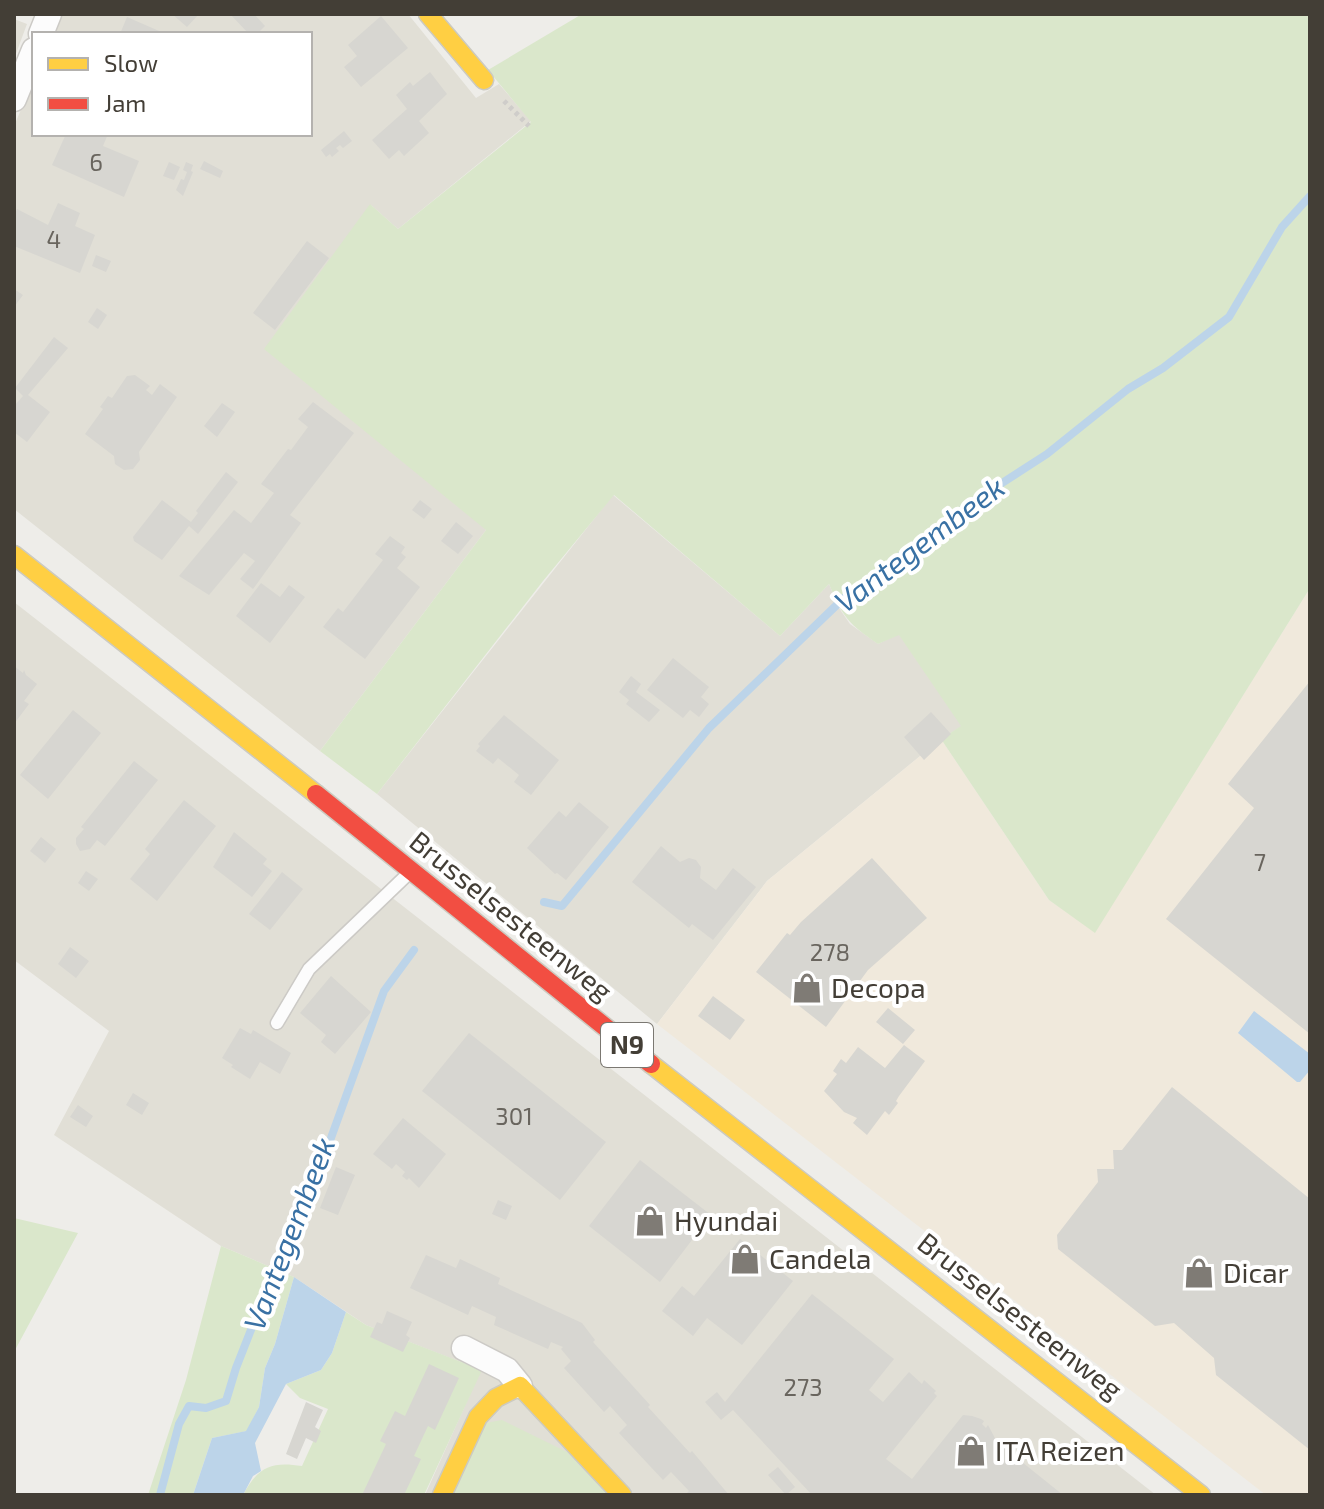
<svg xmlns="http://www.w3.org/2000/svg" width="1324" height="1509" font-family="'Exo 2',sans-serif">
	<rect width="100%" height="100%" fill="#eeede9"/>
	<path fill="#e1dfd6" d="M61,14h347l68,84 23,-14 32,37 -133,108 -27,-24 115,325 -166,221 -306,-242v-383l20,-47v55h276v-100h-257z
		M14,19l13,5 -13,35z
		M613,495l167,141 49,-52 10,24 11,16 28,20 21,-10 63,92 -21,13 -174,142 -110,143 -280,-230z
		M14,602l1142,893h-731l56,-125 -115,-45 -72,-48 -73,-31 -167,-111 55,-104 -95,-71z"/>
	<path fill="#f0e9dc" d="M1310,588v907h-44l-609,-471 110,-143 174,-142 108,161 46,32z"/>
	<path fill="#dae7cb" d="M582,14h728v574l-215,345 -46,-33 -108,-161 20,-13 -62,-91 -21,9c-29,-20 -35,-26 -49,-60l-49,52 -166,-141 -71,86 -166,213 -57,-43 166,-221 -222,-181 106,-145 28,25 133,-107 -43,-52z
		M14,1218l64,15 -64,119z
		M221,1246l73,31 -19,67 -10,24 -6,39 -12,24 -35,7 -19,57h-45l38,-115z
		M346,1312l20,13 116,45 -58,125h-181c15,-28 28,-34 59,-29l26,-57 -28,-11 -14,-14 35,-14 11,-17z
		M502,1420l65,32 41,43h-159l32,-71z"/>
	<path fill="#bcd4e9" d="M1254,1011l56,43v16l-10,12h-3l-59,-49z
		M294,1277l52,35 -14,41 -11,17 -35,14 -31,59 6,28 -8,5 -10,19h-50l19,-57 34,-7 13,-24 6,-39 10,-24z"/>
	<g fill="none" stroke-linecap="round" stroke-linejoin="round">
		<path stroke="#bcd4e9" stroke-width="8" d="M544,902l18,4 147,-178 135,-130 130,-97 73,-47 81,-65 35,-21 66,-51 53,-90 28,-31
			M160,1495l19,-71 10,-18 17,2 20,-7 10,-33 35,-89 56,-130 57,-158 30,-41"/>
	</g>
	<path fill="#d7d6d1" d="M172,14h27l-12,13z
		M230,14h24l11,12 -8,8h-8z
		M381,16l27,32 -47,39 -17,-20 13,-11 -9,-11z
		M127,17l39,17h-46z
		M430,72l17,22 -28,27 10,12 -25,23 -5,-6 -10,9 -17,-19 35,-31 -11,-14 14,-13 3,4z
		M344,131l8,10 -9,7 -3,-3 -4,3 3,3 -7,6 -2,-3 -4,3 -5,-7z
		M66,134h42l-5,12 36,15 -15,36 -72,-32z
		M204,161l19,10 -3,7 -20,-9z
		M169,162l11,5 -6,13 -11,-4z
		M186,162l7,3 -2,6 2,1 -10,24 -7,-6 5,-11 3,1 3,-8 -4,-2z
		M58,203l22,10 -5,13 20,9 -15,38 -66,-27v-30l3,-7 31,16z
		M307,241l22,17 -54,72 -22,-17z
		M96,255l15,6 -5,11 -14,-6z
		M14,289l9,6 -9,12z
		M97,308l10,7 -9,14 -10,-7z
		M54,337l14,11 -40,47 22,17 -23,30 -13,-10 1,-27 8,-9 -8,-8z
		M135,375l15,11 -4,4 6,5 8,-11 17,13 -38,55 1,8 -7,9 -9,1 -9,-6 -1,-8 -29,-22 18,-25 -3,-2 8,-11 4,2 15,-22z
		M313,402l41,31 -64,82 11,8 -48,66 -13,-10 15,-18 -11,-8 -35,42 -30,-19 55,-66 17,13 23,-30 -13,-9 27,-35 3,1 17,-23 -10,-8z
		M222,403l13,9 -18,25 -13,-11z
		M226,472l12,10 -40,52 -9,-8 -27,34 -28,-19 -1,-4 29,-37 29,22 7,-9 -2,-2z
		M420,500l12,9 -8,10 -12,-9z
		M456,522l17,14 -15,18 -17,-13z
		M390,536l15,11 -4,6 5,4 -9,11 23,19 -55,72 -42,-32 15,-19 5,4 40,-52 -8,-6z
		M261,583l19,14 9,-12 16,12 -35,46 -34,-27z
		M673,658l36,29 -8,10 8,7 -10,13 -9,-7 -7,8 -36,-28z
		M14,666l9,7 1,-3 2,5 11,9 -13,17 5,3 -15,20z
		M631,676l10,8 -5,8 24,18 -11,12 -23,-18 3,-4 -10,-8z
		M1310,681v353l-144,-115 88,-111 -26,-24z
		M73,710l28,23 -53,66 -28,-24z
		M931,712l20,22 -27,26 -20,-23z
		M504,715l55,45 -28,35 -17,-13 5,-7 -21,-17 -5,6 -17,-13 4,-5 -2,-2z
		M134,761l24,19 -53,66 -8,-6 -7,9 -10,2 -4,-7v-6l8,-9 -3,-2z
		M184,800l32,26 -59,75 -27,-22 20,-25 -5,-5z
		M579,802l30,25 -43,53 -9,-7 -2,1 -28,-26 32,-37 7,6z
		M234,832l33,27 -4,5 9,7 -20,26 -39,-30z
		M41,837l15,12 -11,14 -15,-12z
		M661,846l19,16 9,-4 7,2 5,7 -1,11 16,12 17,-22 23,19 -43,53 -21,-16 -3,4 -57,-46z
		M872,858l55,60 -59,52 -42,57 -70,-55 31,-39 3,2 11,-13z
		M86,871l12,8 -9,12 -11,-8z
		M282,872l21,17 -33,41 -21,-16z
		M70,947l19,14 -13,17 -18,-14z
		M331,976l40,36 -36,42 -14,-12 5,-7 -26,-22z
		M713,996l32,24 -15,20 -32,-24z
		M888,1008l27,22 -12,14 -27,-22z
		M240,1028l11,6 2,-4 38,23 -11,21 -20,-12 -10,17 -19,-12 2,-2 -11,-7z
		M469,1033l137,109 -46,58 -138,-109z
		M904,1045l21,16 -26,35 -3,5 2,2 -9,12 -4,-4 -18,24 -14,-12 4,-5 -13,-6 -20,-21 13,-17 -4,-3 8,-12 5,4 12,-16 27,21z
		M1172,1087l138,112v251l-94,-75 -2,-17 -40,-35 -19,3 -97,-77 -1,-14 41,-53 -1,-13h17l-1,-19h9z
		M133,1093l16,10 -7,12 -16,-10z
		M78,1105l15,11 -7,11 -16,-10z
		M403,1118l43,36 -27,34 -10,-10 -2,2 -5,-4 3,-4 -9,-8 -4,5 -19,-15z
		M640,1160l71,55 -51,67 -71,-56z
		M336,1167l19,8 -17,40 -18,-7z
		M498,1200l14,6 -6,14 -14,-6z
		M740,1239l53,42 -51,64 -35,-27 -14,18 -31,-25 20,-25 12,10z
		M426,1255l30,13 4,-9 40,19 -2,6 84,39 13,17 -2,2 57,63 -2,2 42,46 2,-2 37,44h-44l4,-4 -18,-19 -8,8 -44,-47 8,-8 -17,-19 -6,6 -40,-44 7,-7 -10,-12 2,-2 -12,-5 -3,7 -54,-24 2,-8 -24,-11 -4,9 -58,-27z
		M812,1294l82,65 -25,31 14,12 26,-30 13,12 2,-4 12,11 -2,2 3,3 -51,63 26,20 51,-64 9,1 9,3 3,2 -2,3 4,4 2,-3 9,17 66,53h-251l-79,-85 -12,10 -16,-18 12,-10 8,10z
		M387,1311l25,11 -6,13 4,3 -7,14 -33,-15 7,-15 5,2z
		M429,1364l30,14 -24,52 -7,-4 -14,30 7,3 -17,36h-42l24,-51 -6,-3 15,-30 10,5z
		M306,1402l17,8 -8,17 6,4 -5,12 -10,-5 -9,21 -11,-5z
		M778,1467l17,20 -9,8 -18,-20z"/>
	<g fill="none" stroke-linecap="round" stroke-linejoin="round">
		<g stroke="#cccac6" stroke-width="15">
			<path id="lane" d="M277,1023l32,-54 99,-95"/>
		</g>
		<g stroke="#cccac6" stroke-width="27">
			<path id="street" d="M41,34l8,-20
				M14,99l20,-49
				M464,1348l43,22 13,16"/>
		</g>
		<g stroke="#cccac0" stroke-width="21">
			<path id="slow" d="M428,14l56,66
				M14,555l302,239
				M651,1064l550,431
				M442,1495l36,-78 18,-19 24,-12 102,109"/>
		</g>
		<g stroke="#cccac0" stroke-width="21">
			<path id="jam" d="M316,794l335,270"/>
		</g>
		<path stroke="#cfcdca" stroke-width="5" stroke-dasharray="4 4" stroke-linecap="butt" d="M504,101l25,25"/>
		<use href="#lane" stroke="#fcfcfc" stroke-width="12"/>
		<use href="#street" stroke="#fcfcfc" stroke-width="24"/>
		<use href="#slow" stroke="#ffcf43" stroke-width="18"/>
		<use href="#jam" stroke="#f24e42" stroke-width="18"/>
	</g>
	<defs>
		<g id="shop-bare" transform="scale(2.4)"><path d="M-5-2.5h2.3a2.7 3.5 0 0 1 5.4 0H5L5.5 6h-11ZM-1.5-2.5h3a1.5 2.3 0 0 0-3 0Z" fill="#7f7b75" stroke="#fff" stroke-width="2.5" paint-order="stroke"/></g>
	</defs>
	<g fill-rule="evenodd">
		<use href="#shop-bare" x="807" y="988"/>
		<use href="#shop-bare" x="650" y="1221"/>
		<use href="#shop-bare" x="745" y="1259"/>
		<use href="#shop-bare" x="1199" y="1273"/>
		<use href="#shop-bare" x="971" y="1451"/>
	</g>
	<g text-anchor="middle" stroke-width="8" stroke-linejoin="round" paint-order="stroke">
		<g font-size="24" fill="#69655e">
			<text x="96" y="171">6</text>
			<text x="54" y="248">4</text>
			<text x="1260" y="871">7</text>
			<text x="830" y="961">278</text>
			<text x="514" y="1125">301</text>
			<text x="803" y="1396">273</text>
		</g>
		<rect fill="#fff" stroke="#7b7872" stroke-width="2" x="601" y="1023" width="52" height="44" rx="6"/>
		<g font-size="26" font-weight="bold" fill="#433e36">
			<text x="627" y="1054">N9</text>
		</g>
		<g font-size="28" fill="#433e36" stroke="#fff">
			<text transform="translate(511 916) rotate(39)" y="10">Brusselsesteenweg</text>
			<text transform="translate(1020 1316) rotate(38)" y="10">Brusselsesteenweg</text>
		</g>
		<g font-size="28" fill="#433e36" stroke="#fff" text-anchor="start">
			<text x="831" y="998">Decopa</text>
			<text x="674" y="1231">Hyundai</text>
			<text x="769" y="1269">Candela</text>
			<text x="1223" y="1283">Dicar</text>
			<text x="995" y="1461">ITA Reizen</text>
		</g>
		<g font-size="30" font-style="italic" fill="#3971a4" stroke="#fff">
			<text transform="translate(920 545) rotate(-37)" y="10">Vantegembeek</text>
			<text transform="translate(290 1234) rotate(-69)" y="10">Vantegembeek</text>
		</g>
	</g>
	<rect width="1324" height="1509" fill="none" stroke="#433e36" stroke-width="32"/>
	<rect x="32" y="32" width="280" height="104" fill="#ffffff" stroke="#b4b2af" stroke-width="2"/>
	<rect x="48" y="58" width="40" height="12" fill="#ffcf43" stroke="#b4b2af" stroke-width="2"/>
	<text x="104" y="72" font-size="24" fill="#433e36">Slow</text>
	<rect x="48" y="98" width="40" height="12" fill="#f24e42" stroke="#b4b2af" stroke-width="2"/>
	<text x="104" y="112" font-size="24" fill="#433e36">Jam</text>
</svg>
